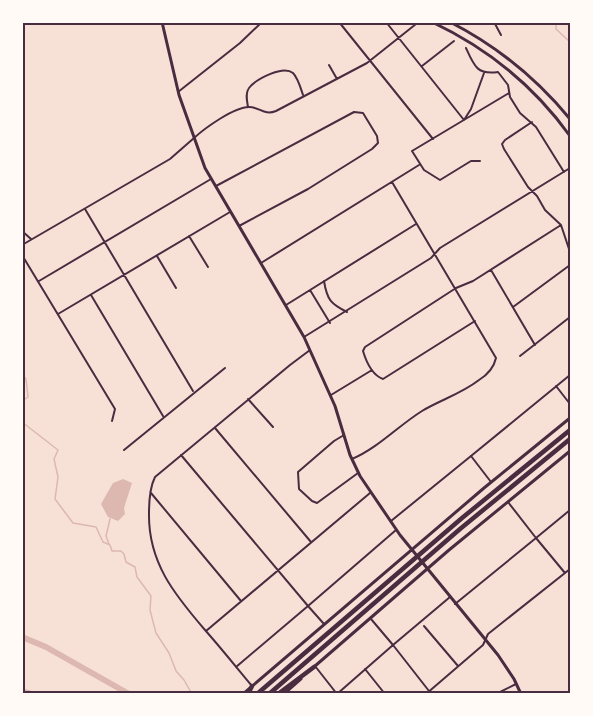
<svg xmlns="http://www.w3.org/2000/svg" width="593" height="716" font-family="Poppins,sans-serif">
	<rect width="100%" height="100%" fill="#f7e1d7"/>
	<path fill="#dcb8b0" d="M123,479l9,4 -8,25 1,6 -7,7 -10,-4 -7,-13 12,-21z"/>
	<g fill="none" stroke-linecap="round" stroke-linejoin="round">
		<path stroke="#dcb8b0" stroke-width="1.5" d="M556,22v7l14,13
			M22,374l4,5 2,18 -6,4
			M22,422l36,28 -4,9 4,18 -3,22 18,24 23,4 7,15 7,3 2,6h9l3,3 2,8 9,5 2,10 14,19 -1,14 6,23 13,20 7,18 8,9 8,14
			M109,544l-3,-8 4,-17"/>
		<path stroke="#dcb8b0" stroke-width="6" d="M22,637l24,10 83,47
			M22,691l10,3"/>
		<path stroke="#4a2c40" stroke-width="2" d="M339,22l94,117
			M386,22l78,98 7,-11 13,-36
			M494,22l7,13
			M466,48c8,18 11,27 32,24l10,13 2,12 10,16 16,14 28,45
			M329,65l8,14
			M422,66l32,-25
			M248,107c-1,-6 -3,-14 1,-19 7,-9 34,-23 44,-15 5,5 8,16 10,22
			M532,122l-27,18 -3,4 2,5 24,38 9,9 8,14 16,15 9,27
			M194,138c11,-10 40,-31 55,-31 11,0 15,9 27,4l91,-48 49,-39
			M480,161h-9l-31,19 -16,-10 -12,-19 97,-58
			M216,186l138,-74 9,1 14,23 1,7 -6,6 -64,40 -69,37
			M85,209l108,182
			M22,231l9,8
			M189,236l19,31
			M22,255l93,154 -3,12
			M157,256l19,32
			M261,263l158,-98
			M491,270l44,75
			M39,281l172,-102
			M324,281c3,19 7,23 23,31
			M310,290l20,33
			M91,295l72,121
			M286,305l130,-81
			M513,307l57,-42
			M58,314l172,-102
			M475,321l-92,58c-11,-4 -17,-18 -20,-28l2,-4 91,-59 17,-7 88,-56
			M304,337l127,-79 9,-10 130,-80
			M520,356l50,-39
			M556,386l14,18
			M331,395l41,-25
			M248,399l25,28
			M215,428l96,114
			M344,435l-10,6 -36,31 1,17 13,12 5,2 41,-30
			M124,450l101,-82
			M181,455l127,151 -72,61
			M471,456l99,-81
			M352,459c26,-11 46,-33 70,-48 18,-11 39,-17 57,-31 8,-5 15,-13 17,-22l-104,-176
			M151,493l90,108
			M565,573l-29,-35 34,-28
			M424,626l34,40
			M206,631l164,-138
			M315,666l22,28 56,-49 36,46
			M365,669l20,25
			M252,686c-16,-19 -31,-38 -47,-56 -31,-36 -57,-68 -56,-117 0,-12 1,-26 6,-36l135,-112 20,-15
			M426,694l57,-49 5,-11 82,-65
			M496,694l20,-10"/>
		<path stroke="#4a2c40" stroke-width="2" d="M178,92l62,-49 22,-21
			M22,245l148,-86 24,-21
			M391,521l80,-65 20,26
			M455,604l81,-66 -28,-36
			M371,619l22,26 57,-48
			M324,624l-16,-18 88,-76"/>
		<path stroke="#4a2c40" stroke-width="3" d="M162,22l17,73 26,73 99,169 31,69 15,49 10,21 40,59 98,120 16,24 7,15
			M315,666l134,-116 121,-99
			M243,694l241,-206 86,-70
			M284,694l17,-15"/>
		<path stroke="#4a2c40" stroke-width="3" d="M432,22c55,26 103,65 138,114
			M450,22c47,24 87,57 120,97"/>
		<path stroke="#4a2c40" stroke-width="4.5" d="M248,694l4,-8
			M257,694l205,-176 108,-88
			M269,694l191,-165 110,-90
			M278,694l36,-27"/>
	</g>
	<rect width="593" height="716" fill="none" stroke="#fffaf5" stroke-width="48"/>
	<rect x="24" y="24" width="545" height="668" fill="none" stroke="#4a2c40" stroke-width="2"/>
</svg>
